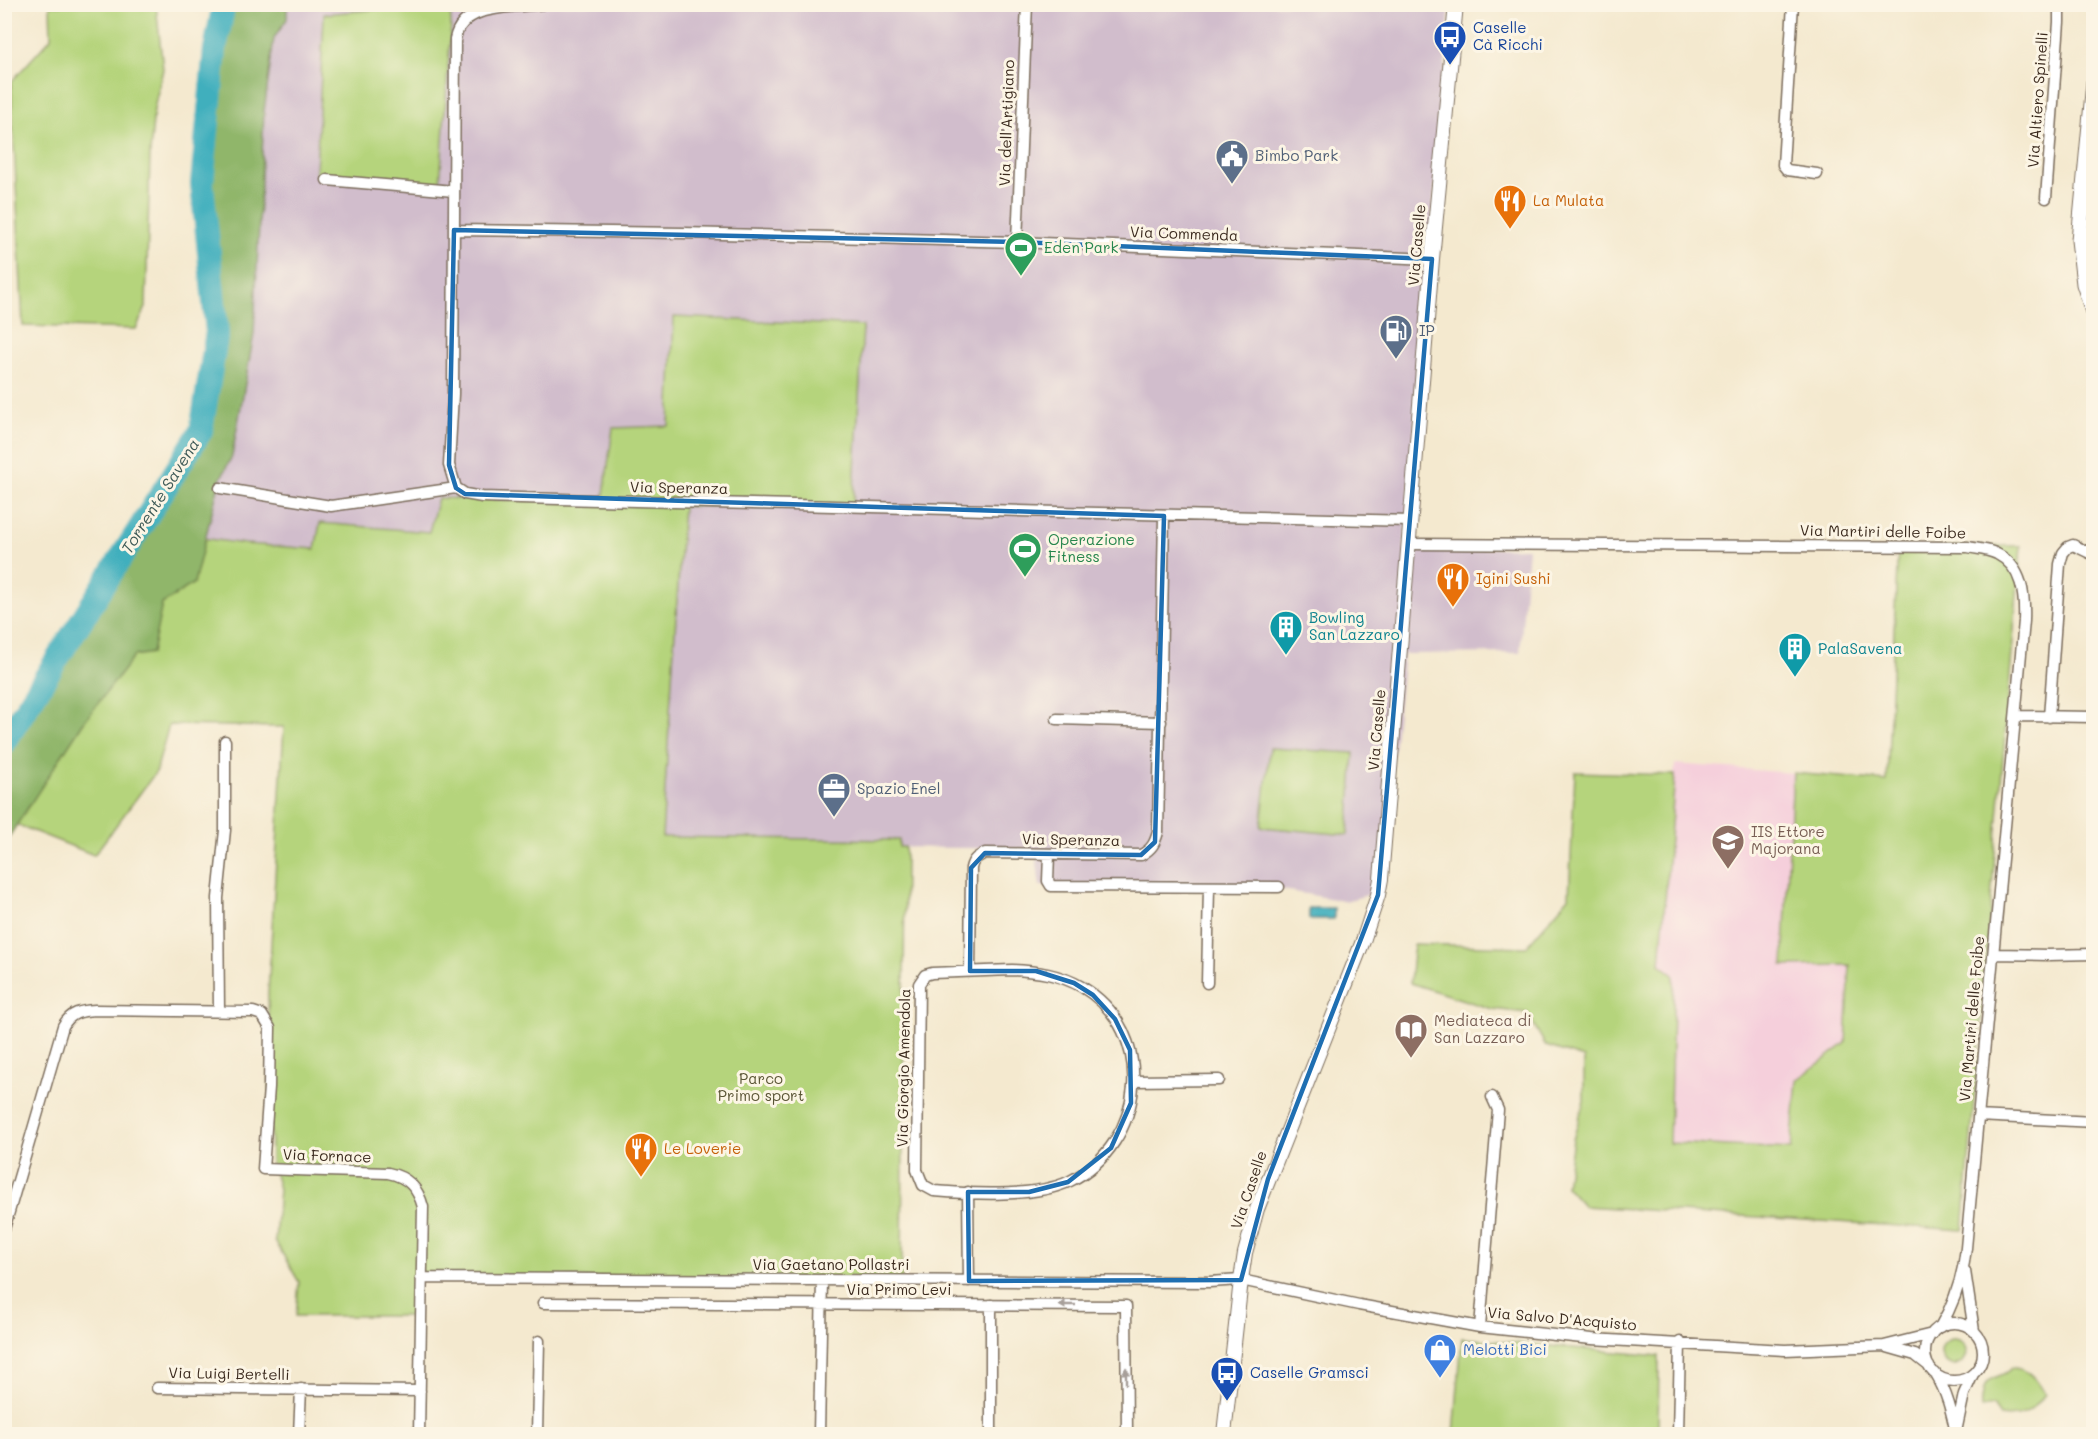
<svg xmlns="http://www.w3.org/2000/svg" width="2098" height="1439" font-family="Mali,sans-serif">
	<rect width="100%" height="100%" fill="#fcf5e5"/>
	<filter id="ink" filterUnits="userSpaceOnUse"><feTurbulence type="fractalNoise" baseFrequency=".0167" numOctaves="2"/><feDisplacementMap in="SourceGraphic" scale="12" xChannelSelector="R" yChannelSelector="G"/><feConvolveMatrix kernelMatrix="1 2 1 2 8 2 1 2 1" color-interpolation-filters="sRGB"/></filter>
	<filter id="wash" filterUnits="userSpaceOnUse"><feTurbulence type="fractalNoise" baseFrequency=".008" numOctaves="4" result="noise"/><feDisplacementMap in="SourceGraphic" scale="24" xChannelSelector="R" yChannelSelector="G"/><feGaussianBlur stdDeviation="1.35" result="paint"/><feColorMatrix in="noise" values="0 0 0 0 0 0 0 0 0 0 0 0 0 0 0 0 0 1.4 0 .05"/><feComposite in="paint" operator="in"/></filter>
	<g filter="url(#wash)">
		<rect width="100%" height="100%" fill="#f4e9cf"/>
		<path fill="#f5cfdb" d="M1675,764l118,9 -10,193 67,-2 -4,79 -49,37 -6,69 -122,-5 5,-169 -14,-11z"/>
		<path fill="#d1bdcc" d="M260,5h1190l-46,544 124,-1 -8,105 -116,1 -25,238 -34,9 -73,-13 -232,-2 -5,-37 -374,-5 22,-339 170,2 10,-181 -194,101 -66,75 -174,30 -109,-9 -4,26 -71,-5 -58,-8 21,-35z"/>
		<path fill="#b5d47b" stroke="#787f4c" stroke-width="1.5" d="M50,5h106l7,64 -9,40 -4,44 -4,154 -10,22 -113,-3 -12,-244 40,-44z
			M427,5h23l1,19 -11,160 -124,-10 8,-160z
			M674,317l189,9 -10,181 -170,-1 -21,331 237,3v7h6l-3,434 -487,-4v39h-119l3,-34 -24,-41 4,-52 -8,-28 -3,-167 16,-267 -115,-2 -13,47 -62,83 -89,-35 -1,-8 183,-276 58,8 70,5 5,-26 109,9 9,-34 165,4 10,-74 56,-2z
			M1898,546h123l-58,684 -379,-24 -18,-20 7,-46 11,-39v-43l-38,-12 -19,-33 -35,-4 -82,-26 4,-39 112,3 43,-50 6,-125 100,3 -15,189 14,11 -5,168 122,6 6,-69 49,-37 4,-78 -67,1 10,-193 94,8z
			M1270,748l84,5 -6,82 -87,-8z
			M1462,1338l197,18 -1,78h-204z
			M1941 1352a13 13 0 1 1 26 0a13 13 0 1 1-26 0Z
			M2011,1368c17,-1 26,12 34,26 -12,18 -24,25 -45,22l-7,-10 -11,2c-1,-6 0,-9 1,-15 3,-21 18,-12 28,-25z"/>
		<path fill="#90b66b" stroke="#667044" stroke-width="1.5" d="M224,5h63v14l-13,19 -10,73 -10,223 -22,122 -12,24 -26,103 -32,21 -10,49 -18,3 -51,67 -78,120v-100l196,-312 16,-99 -15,-148 13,-135z"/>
		<path fill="#41afbd" stroke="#3e6c6e" stroke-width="1.5" d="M1309,908h25v11h-25z"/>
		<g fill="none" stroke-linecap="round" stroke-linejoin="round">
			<path stroke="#41afbd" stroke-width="24" d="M4,743l197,-312 16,-99 -15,-148 13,-135 9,-45"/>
		</g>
	</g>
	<g filter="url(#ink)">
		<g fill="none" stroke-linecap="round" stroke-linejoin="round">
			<g stroke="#7c6d5c" stroke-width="13">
				<path id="minor" d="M543,4c-30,4 -81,-1 -88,35l-2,355 -4,71 7,23 9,6 17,3 928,24
					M1793,4l-10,161 4,5 30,4
					M327,180l127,11
					M2046,198l13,-176v-18
					M454,230l229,3 334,9 415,17
					M1017,242l10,-238
					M220,488l111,18 125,-18
					M1409,544l559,3c9,2 20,2 29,7 26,13 28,42 27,67l-58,627c-3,28 -11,54 -26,79
					M2016,716l78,1
					M2049,717l11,-153 3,-11 5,-6 5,-2 21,10
					M1057,719l104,3
					M1049,854l-1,27 3,5 228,1
					M1994,954l54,1 46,-1
					M1012,970c24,1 48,4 70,17 76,45 64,157 -12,194 -34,17 -99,13 -136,10l-11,-6 -6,-15 2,-186 6,-9 7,-2z
					M970,971l1,-103c2,-9 6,-11 14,-15l156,2c11,-6 14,-12 17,-23l6,-316
					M1207,983l2,-96
					M219,1011l-1,-113 7,-68v-89
					M1134,1081l85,-1
					M1978,1116l116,6
					M968,1192l1,89
					M4,1229l59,-203c8,-14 18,-15 32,-16l158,2 9,3 8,13 -1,59 -6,82 125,4c20,4 30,15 35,34l-4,227
					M1965,1271l9,60
					M421,1278l788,4 32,-2 118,25 121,22 112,12 193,11 99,-4 48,-12
					M543,1303l583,3 1,128
					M991,1305v129
					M1925 1352a29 29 0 1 1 58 0a29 29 0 1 1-58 0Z
					M1480,1327l18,-217 -6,-13
					M1887,1347l28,8 14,11
					M1935,1373c12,19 17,40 21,61
					M157,1388l263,3
					M1957,1427l7,-33 9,-20
					M299,1434l2,-45
					M537,1434l2,-93
					M819,1434l3,-154
					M1678,1434l2,-92"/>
			</g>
			<g stroke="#7c6d5c" stroke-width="16">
				<path id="tertiary" d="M1224,1434l17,-154 4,-27 12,-44 106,-268 15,-46 3,-16 51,-620 24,-255"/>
			</g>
			<g stroke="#7c6d5c" stroke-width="17">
				<path id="secondary" d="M2094,82l-15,158 5,44 10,31"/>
			</g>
			<use href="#minor" stroke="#fff" stroke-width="10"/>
			<use href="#tertiary" stroke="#fff" stroke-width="14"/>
			<use href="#secondary" stroke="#fff" stroke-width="15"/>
		</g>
		<defs><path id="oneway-solid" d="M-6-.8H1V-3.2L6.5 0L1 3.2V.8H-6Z" transform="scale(1.5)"/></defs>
		<g fill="#a79f9a">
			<use href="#oneway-solid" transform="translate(1067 1305) rotate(-180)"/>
			<use href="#oneway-solid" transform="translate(1126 1376) rotate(-90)"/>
		</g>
	</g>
	<path fill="none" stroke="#1f6fb2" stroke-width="4.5" stroke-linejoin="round" d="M454,230l563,12 415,17 -54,636 -110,284 -27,101 -272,1 -1,-89h61l39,-10 43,-34 20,-45 -1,-53 -15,-31 -22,-24 -19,-12 -38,-12h-66l1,-103 14,-15 156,2 14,-13 9,-326 -699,-22 -9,-6 -7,-23z"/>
	<defs>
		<g id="bus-pin" transform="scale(1.725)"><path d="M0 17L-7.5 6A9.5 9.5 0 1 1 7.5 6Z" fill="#1a4fb4" stroke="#fcf5e5"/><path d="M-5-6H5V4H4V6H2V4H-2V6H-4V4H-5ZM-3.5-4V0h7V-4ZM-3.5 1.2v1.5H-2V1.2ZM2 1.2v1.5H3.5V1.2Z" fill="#fff"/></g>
		<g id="civic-pin" transform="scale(1.725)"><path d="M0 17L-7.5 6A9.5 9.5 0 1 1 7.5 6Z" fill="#5c6f8a" stroke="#fcf5e5"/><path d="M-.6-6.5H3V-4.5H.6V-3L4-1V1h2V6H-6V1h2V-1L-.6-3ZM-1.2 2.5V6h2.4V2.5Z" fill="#fff"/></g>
		<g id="restaurant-pin" transform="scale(1.725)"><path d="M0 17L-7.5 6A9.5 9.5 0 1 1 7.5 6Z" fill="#e8710a" stroke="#fcf5e5"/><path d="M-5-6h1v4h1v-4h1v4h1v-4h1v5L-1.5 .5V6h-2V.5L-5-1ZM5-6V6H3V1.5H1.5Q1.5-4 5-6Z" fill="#fff"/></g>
		<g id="stadium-pin" transform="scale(1.725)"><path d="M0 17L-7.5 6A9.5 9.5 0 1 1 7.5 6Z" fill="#2e9e5b" stroke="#fcf5e5"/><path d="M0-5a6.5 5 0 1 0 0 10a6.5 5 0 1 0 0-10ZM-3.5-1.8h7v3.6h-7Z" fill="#fff"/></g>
		<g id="fuel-pin" transform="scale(1.725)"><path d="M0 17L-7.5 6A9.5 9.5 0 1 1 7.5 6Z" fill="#5c6f8a" stroke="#fcf5e5"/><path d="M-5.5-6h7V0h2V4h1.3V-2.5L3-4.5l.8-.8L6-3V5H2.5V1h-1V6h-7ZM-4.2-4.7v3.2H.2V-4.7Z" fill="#fff"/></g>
		<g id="building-pin" transform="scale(1.725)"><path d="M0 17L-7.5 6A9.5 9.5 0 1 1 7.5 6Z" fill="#0f9aa8" stroke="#fcf5e5"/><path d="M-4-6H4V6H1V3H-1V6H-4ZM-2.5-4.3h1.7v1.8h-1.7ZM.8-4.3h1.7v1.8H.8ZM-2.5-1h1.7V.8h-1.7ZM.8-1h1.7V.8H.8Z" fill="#fff"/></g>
		<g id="office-pin" transform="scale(1.725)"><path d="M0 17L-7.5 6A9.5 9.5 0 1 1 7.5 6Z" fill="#5c6f8a" stroke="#fcf5e5"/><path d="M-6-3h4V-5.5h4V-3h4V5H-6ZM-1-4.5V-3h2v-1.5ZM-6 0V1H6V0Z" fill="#fff"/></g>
		<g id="school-pin" transform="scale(1.725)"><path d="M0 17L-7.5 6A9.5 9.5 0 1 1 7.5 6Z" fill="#8d6e63" stroke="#fcf5e5"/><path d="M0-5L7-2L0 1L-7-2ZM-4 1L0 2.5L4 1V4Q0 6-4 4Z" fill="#fff"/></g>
		<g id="library-pin" transform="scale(1.725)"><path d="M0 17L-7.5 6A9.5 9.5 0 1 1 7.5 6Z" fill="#8d6e63" stroke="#fcf5e5"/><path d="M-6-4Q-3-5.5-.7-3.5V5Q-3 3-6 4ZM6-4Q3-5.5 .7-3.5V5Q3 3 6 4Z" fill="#fff"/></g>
		<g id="shop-pin" transform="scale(1.725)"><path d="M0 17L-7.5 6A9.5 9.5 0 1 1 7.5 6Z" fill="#3f7fe0" stroke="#fcf5e5"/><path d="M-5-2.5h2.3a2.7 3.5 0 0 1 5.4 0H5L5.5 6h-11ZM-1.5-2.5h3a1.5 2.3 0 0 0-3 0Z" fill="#fff"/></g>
	</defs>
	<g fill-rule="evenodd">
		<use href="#bus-pin" x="1450" y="37"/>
		<use href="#civic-pin" x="1232" y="156"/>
		<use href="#restaurant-pin" x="1510" y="201"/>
		<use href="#stadium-pin" x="1021" y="248"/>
		<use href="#fuel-pin" x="1396" y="331"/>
		<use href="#stadium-pin" x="1025" y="549"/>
		<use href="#restaurant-pin" x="1453" y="579"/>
		<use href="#building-pin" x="1286" y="627"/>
		<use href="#building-pin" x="1795" y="649"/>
		<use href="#office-pin" x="834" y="789"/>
		<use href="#school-pin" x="1728" y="841"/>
		<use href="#library-pin" x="1411" y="1030"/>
		<use href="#restaurant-pin" x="641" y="1149"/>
		<use href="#shop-pin" x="1440" y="1350"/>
		<use href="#bus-pin" x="1227" y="1373"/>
	</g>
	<g text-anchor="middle" stroke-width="6" stroke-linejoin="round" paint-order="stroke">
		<g font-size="15" fill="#164399" stroke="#fcf5e5" text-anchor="start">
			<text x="1473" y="33">Caselle<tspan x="1473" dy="17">Cà Ricchi</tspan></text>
			<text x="1250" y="1378">Caselle Gramsci</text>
		</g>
		<g font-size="15" fill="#3b2a1e" stroke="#fcf5e5">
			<text transform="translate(2038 100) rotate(-86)" y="5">Via Altiero Spinelli</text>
			<text transform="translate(1007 123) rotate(-88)" y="5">Via dell'Artigiano</text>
			<text transform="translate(1184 234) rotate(2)" y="5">Via Commenda</text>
			<text transform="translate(1417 245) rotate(-85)" y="5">Via Caselle</text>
			<text transform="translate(679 488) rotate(1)" y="5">Via Speranza</text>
			<text transform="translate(1883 532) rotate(1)" y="5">Via Martiri delle Foibe</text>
			<text transform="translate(1377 730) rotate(-85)" y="5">Via Caselle</text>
			<text transform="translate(1071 840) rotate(1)" y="5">Via Speranza</text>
			<text transform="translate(1972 1019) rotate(-85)" y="5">Via Martiri delle Foibe</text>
			<text transform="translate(904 1068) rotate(-89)" y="5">Via Giorgio Amendola</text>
			<text transform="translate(327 1156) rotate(2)" y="5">Via Fornace</text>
			<text transform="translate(1249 1190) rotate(-71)" y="5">Via Caselle</text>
			<text x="831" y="1270">Via Gaetano Pollastri</text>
			<text x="899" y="1295">Via Primo Levi</text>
			<text transform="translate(1562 1319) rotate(5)" y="5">Via Salvo D'Acquisto</text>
			<text transform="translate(229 1374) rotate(1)" y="5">Via Luigi Bertelli</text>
		</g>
		<g font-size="15" fill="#4e5e75" stroke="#fcf5e5" text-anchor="start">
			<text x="1255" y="161">Bimbo Park</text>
			<text x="1419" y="336">IP</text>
			<text x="857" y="794">Spazio Enel</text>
		</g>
		<g font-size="15" fill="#c56008" stroke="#fcf5e5" text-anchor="start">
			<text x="1533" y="206">La Mulata</text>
			<text x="1476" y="584">Igini Sushi</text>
			<text x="664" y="1154">Le Loverie</text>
		</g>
		<g font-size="15" fill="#27864d" stroke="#fcf5e5" text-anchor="start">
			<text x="1044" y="253">Eden Park</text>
			<text x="1048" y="545">Operazione<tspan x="1048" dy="17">Fitness</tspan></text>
		</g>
		<g font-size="15" fill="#0d838f" stroke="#fcf5e5" text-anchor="start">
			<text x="1309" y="623">Bowling<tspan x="1309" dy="17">San Lazzaro</tspan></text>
			<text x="1818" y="654">PalaSavena</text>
		</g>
		<g font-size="15" fill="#785e54" stroke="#fcf5e5" text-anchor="start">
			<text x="1751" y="837">IIS Ettore<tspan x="1751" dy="17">Majorana</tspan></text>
			<text x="1434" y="1026">Mediateca di<tspan x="1434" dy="17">San Lazzaro</tspan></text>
		</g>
		<g font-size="15" fill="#5a5435" stroke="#fcf5e5">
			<text x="761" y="1084">Parco<tspan x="761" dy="17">Primo sport</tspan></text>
		</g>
		<g font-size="15" fill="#366cbe" stroke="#fcf5e5" text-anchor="start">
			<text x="1463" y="1355">Melotti Bici</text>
		</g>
		<g font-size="16" font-style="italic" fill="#3d5956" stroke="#fcf5e5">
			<text transform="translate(160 496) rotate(-58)" y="6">Torrente Savena</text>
		</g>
	</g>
	<rect width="2098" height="1439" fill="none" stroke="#fcf5e5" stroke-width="24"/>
</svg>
